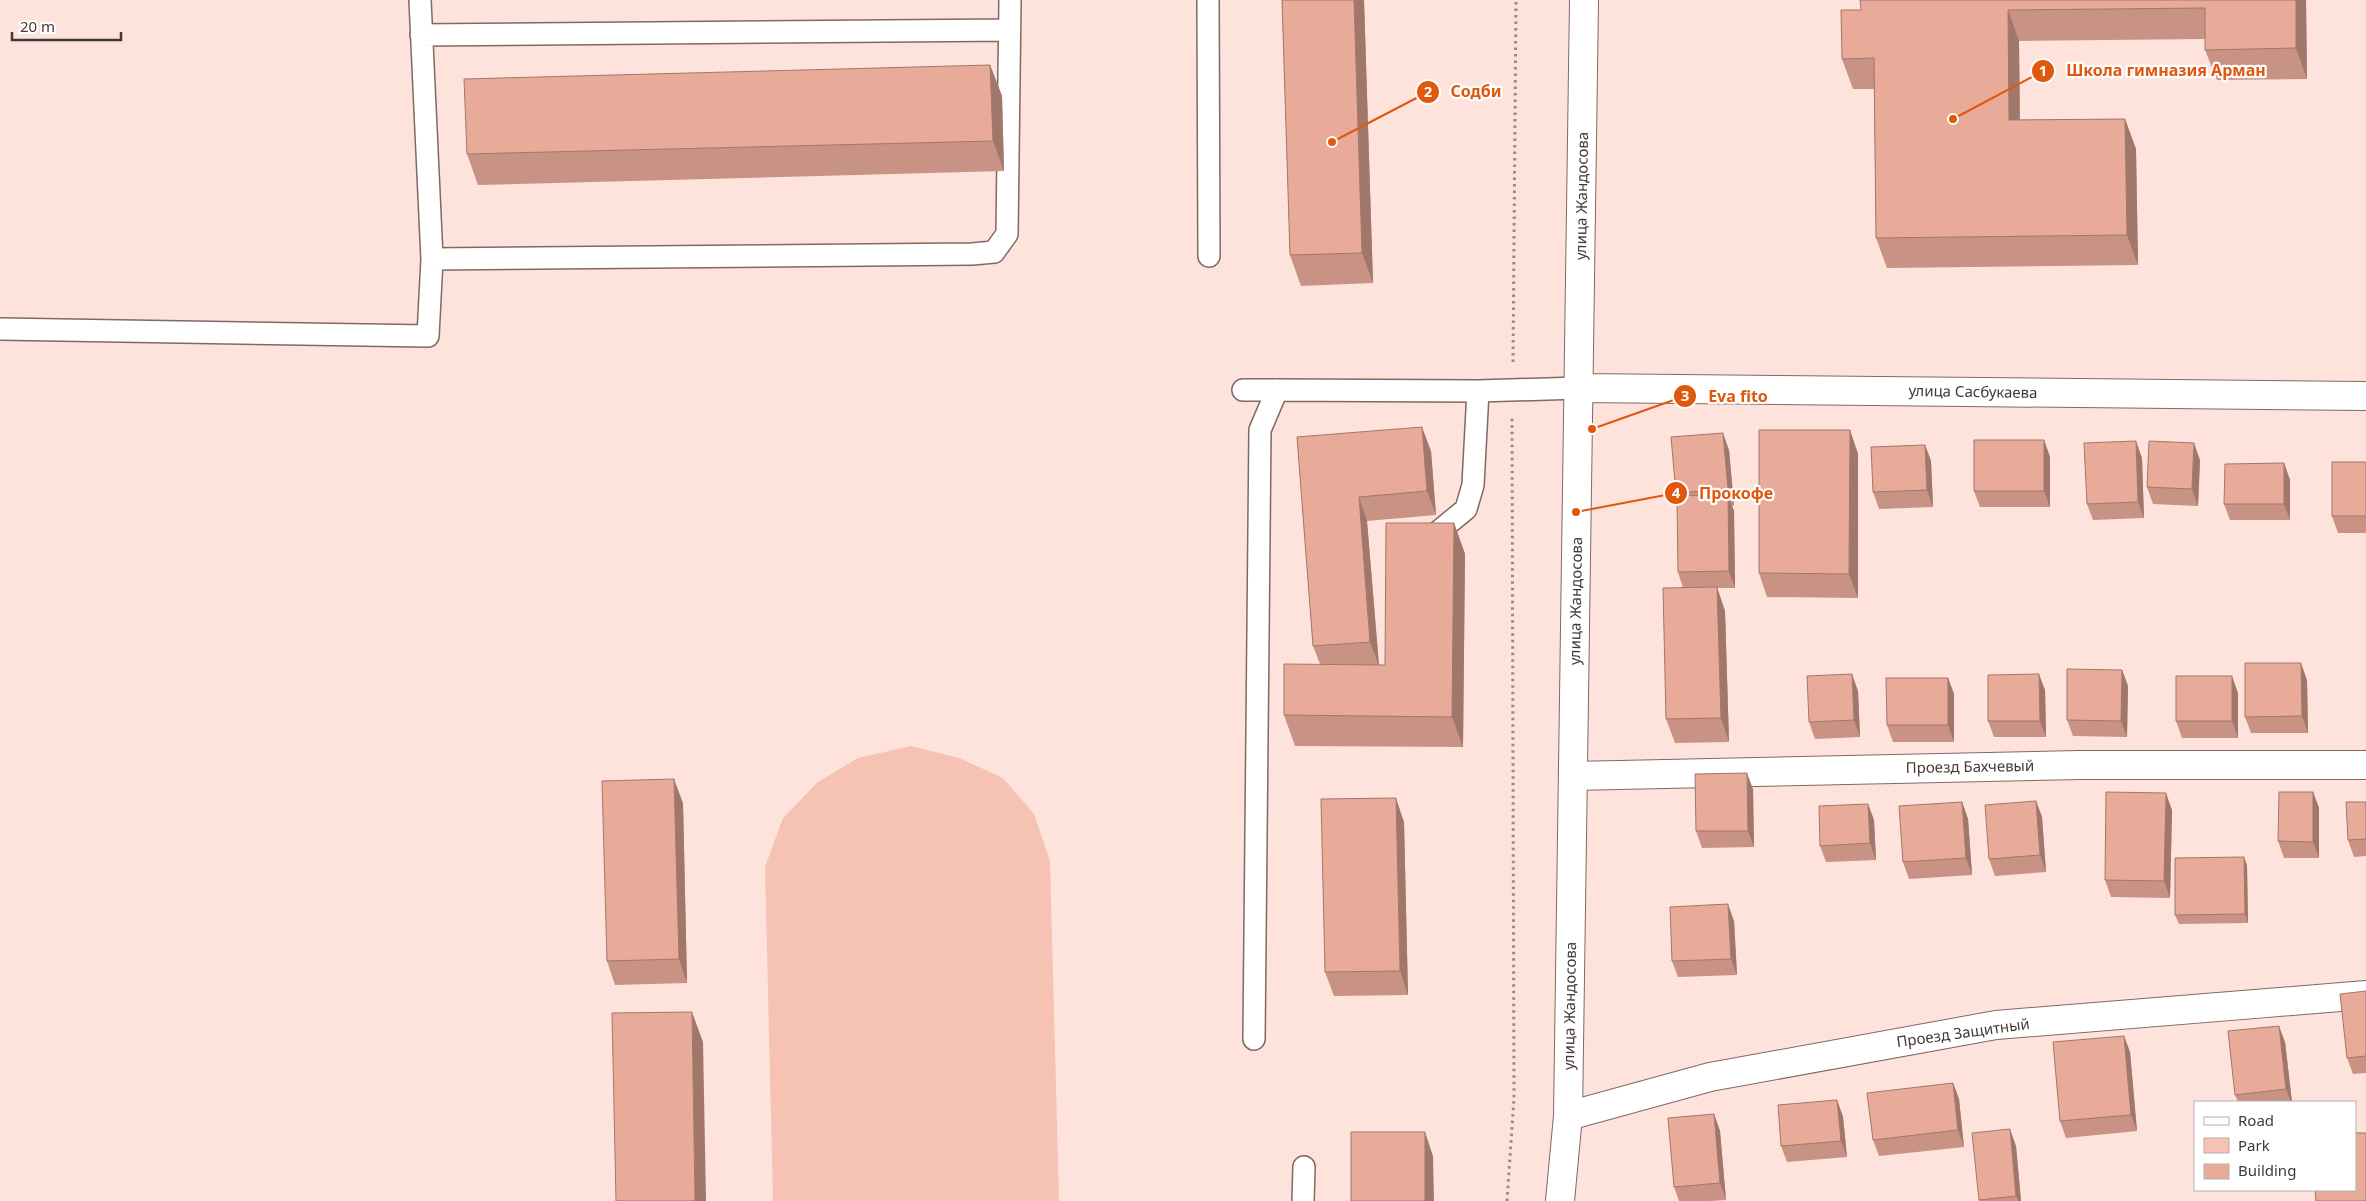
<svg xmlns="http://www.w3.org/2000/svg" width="2366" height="1201" font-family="'Noto Sans',sans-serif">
	<rect width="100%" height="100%" fill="#fde3db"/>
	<path fill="#f6c2b3" d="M911,746l48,12 44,20 31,36 16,47 9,340h-286l-8,-334 18,-49 35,-36 40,-24z"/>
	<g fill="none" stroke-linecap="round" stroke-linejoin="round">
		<g stroke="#806963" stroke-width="24">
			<path id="service" d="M1208,0l1,256
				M421,35l588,-5
				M432,259l540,-5 22,-2 13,-18 3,-234
				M0,329l428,7 4,-77 -12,-259
				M1243,390l235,1 101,-3
				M1427,541l39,-32 7,-24 5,-94
				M1254,1039l6,-609 17,-40
				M1303,1201l1,-34"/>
		</g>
		<g stroke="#806963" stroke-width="30">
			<path id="minor" d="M1579,388l787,8
				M1573,776l507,-11h286
				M1568,1116l142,-39 286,-52 370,-30
				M1560,1201l8,-85 16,-1116"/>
		</g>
		<path stroke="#9b8984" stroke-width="3" stroke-dasharray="2.5 4" stroke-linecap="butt" d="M1513,362l3,-362
			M1507,1201l7,-103 -2,-680"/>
		<use href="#service" stroke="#fff" stroke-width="21"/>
		<use href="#minor" stroke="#fff" stroke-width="28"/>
	</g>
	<path fill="#c89284" d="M1282,0h82l9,283 -72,3 -11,-31z
		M2306,0l1,79 -90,1 -12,-30v-11l-186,2 1,79 105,-1 11,30 2,116 -251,3 -11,-30 -2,-149h-21l-11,-30 19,-49z
		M990,65l12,31 2,75 -526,14 -11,-31z
		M1850,430l8,24v144l-91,-1 -8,-24z
		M1297,437l134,14 5,64 -69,6 12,144h6l69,-142 11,31 -2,193 -168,-1 -11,-31 36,-51 -7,-18z
		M2044,440l6,17v50h-70l-6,-16z
		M1925,445l6,16 2,46 -54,2 -6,-17z
		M1729,450l5,55 -2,1 2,5 1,77h-18l8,23 4,131 -54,1 -9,-24 17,-131 -5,-16 -1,-76 -1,-3z
		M2142,458l2,60 -51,2 -6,-16z
		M2200,460l-2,46 -45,-2 -6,-17z
		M2366,462v71h-28l-6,-17z
		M2284,463l6,17v40h-60l-6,-16z
		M2122,670l6,16 -1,51 -54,-1 -6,-16z
		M1948,678l6,16v48h-61l-6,-17z
		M2307,680l1,53h-57l-6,-16z
		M2045,690l1,47h-52l-6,-16z
		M1858,691l2,46 -45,2 -6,-17z
		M2238,693v45h-56l-6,-17z
		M1753,789l1,58 -52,1 -6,-17z
		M2313,792l6,16v50h-35l-6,-17z
		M2036,801l6,16 4,55 -51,4 -6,-17z
		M1962,802l6,17 4,56 -63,4 -6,-17z
		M2366,802v54l-12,1 -6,-17z
		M683,803l4,180 -72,2 -8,-24z
		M1868,804l6,16 2,40 -50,2 -6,-16z
		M2172,810l-2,88 -59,-1 -6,-17z
		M1404,822l4,173 -74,1 -9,-24z
		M2247,865l1,58 -69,1 -4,-9z
		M1734,921l3,54 -59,2 -6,-16z
		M2366,991v82l-13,1 -6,-16z
		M2124,1036l6,16 7,79 -71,7 -6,-17z
		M2285,1042l7,60h-54l-3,-7z
		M1953,1083l6,16 5,48 -85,9 -6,-16z
		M1837,1100l6,17 4,40 -60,5 -6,-16z
		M1714,1114l6,17 6,69 -16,1h-31l-5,-14z
		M2016,1146l5,55h-42v-1z"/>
	<path fill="#a2776b" d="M1354,0h10l9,283 -11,-30z
		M2296,0h10l1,79 -11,-31z
		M2008,10l11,31 1,110 -11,-31z
		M990,65l12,31 2,75 -11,-30z
		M2125,119l11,30 2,116 -11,-30z
		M1422,427l9,24 5,64 -9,-24z
		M1850,430l8,24v144l-9,-24z
		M1723,433l6,17 5,55 -6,-16z
		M2044,440l6,17v50l-6,-16z
		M2136,441l6,17 2,60 -6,-16z
		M2194,443l6,17 -2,46 -6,-17z
		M1925,445l6,16 2,46 -6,-17z
		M2284,463l6,17v40l-6,-16z
		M1728,495l6,16 1,77 -6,-17z
		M1359,497l8,24 12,145 -9,-24z
		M1454,523l11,31 -2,193 -11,-30z
		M1717,587l8,24 4,131 -8,-24z
		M2301,663l6,17 1,53 -6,-17z
		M2122,670l6,16 -1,51 -6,-16z
		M1852,674l6,17 2,46 -6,-17z
		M2039,674l6,16 1,47 -6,-16z
		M2232,676l6,17v45l-6,-17z
		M1948,678l6,16v48l-6,-17z
		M1747,773l6,16 1,58 -6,-16z
		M674,779l9,24 4,180 -8,-24z
		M2313,792l6,16v50l-6,-16z
		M2166,793l6,17 -2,88 -6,-17z
		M1396,798l8,24 4,173 -8,-24z
		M2036,801l6,16 4,55 -6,-17z
		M1962,802l6,17 4,56 -6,-17z
		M1868,804l6,16 2,40 -6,-17z
		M2244,857l3,8 1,58 -3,-9z
		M1728,904l6,17 3,54 -6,-16z
		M692,1012l11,30 3,159h-11z
		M2279,1026l6,16 7,60h-1l-5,-13z
		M2124,1036l6,16 7,79 -6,-16z
		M1953,1083l6,16 5,48 -6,-17z
		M1837,1100l6,17 4,40 -6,-16z
		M1714,1114l6,17 6,69 -6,-17z
		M2010,1129l6,17 5,55h-3l-2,-5z
		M1425,1132l8,24 1,45h-9z"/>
	<path fill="#e8aa99" stroke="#a2776b" d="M1282,0h72l8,253 -72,2z
		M1860,0h436v48l-91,2v-42l-197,2 1,110 116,-1 2,116 -251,3 -2,-180 -32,1 -1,-49h20z
		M990,65l3,76 -526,13 -3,-75z
		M1422,427l5,64 -68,6 11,145 -57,4 -16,-209z
		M1759,430h91l-1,144 -90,-1z
		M1723,433l5,56 -52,4 -5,-56z
		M1974,440h70v51h-70z
		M2136,441l2,61 -51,2 -3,-61z
		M2149,441l45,2 -2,46 -45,-2z
		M1925,445l2,45 -54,2 -2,-45z
		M2332,462h34v54h-34z
		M2284,463v41h-60l1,-40z
		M1728,495l1,76 -51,1 -1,-76z
		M1386,523h68l-2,194 -168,-2v-51l101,1z
		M1717,587l4,131 -55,1 -3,-131z
		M2245,663h56l1,53 -57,1z
		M2067,669l55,1 -1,51 -54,-1z
		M1852,674l2,46 -45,2 -2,-46z
		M2039,674l1,47h-52v-46z
		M2176,676h56v45h-56z
		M1886,678h62v47h-61z
		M1747,773l1,58h-52l-1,-57z
		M674,779l5,180 -72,2 -5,-180z
		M2106,792l60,1 -2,88 -59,-1z
		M2279,792h34v50l-35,-1z
		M1396,798l4,173 -75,1 -4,-173z
		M2036,801l4,54 -51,4 -4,-54z
		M1962,802l4,56 -63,4 -4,-56z
		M2346,802h20v37l-18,1z
		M1868,804l2,39 -50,3 -1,-40z
		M2244,857l1,57 -70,1v-57z
		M1728,904l3,55 -59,2 -2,-54z
		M2366,991v65l-19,2 -7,-64z
		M692,1012l3,189h-79l-4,-188z
		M2279,1026l7,63 -51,6 -7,-64z
		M2124,1036l7,79 -71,6 -7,-79z
		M1953,1083l5,47 -85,10 -6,-47z
		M1837,1100l4,41 -60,5 -3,-41z
		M1714,1114l6,69 -46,4 -6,-69z
		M2010,1129l6,67 -37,4 -7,-67z
		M1351,1132h74v69h-74z
		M2355,1133h11v68h-50l-1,-11h40z"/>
	<g text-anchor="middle" stroke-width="4.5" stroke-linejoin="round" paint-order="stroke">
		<g font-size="15" fill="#423835" stroke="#fff">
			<text transform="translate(1582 196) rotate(-89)" y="5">улица Жандосова</text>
			<text transform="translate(1973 392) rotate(1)" y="5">улица Сасбукаева</text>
			<text transform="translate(1576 601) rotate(-89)" y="5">улица Жандосова</text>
			<text transform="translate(1970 767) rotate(-1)" y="5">Проезд Бахчевый</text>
			<text transform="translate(1570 1006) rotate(-89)" y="5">улица Жандосова</text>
			<text transform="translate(1963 1033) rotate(-8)" y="5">Проезд Защитный</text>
		</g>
	</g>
	<path fill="none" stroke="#e0570e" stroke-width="2" d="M1953 119L2043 71M1332 142L1428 92M1592 429L1685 396M1576 512L1676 493"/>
	<g fill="#e0570e" stroke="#fff" stroke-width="2">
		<circle cx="1953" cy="119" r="5"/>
		<circle cx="1332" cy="142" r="5"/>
		<circle cx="1592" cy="429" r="5"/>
		<circle cx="1576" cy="512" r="5"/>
		<circle cx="2043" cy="71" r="12"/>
		<circle cx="1428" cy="92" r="12"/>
		<circle cx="1685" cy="396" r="12"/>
		<circle cx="1676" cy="493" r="12"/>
	</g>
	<g font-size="15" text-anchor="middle" font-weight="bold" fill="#fff">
		<text x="2043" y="76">1</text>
		<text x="1428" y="97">2</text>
		<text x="1685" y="401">3</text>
		<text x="1676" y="498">4</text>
	</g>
	<g font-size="16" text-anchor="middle" font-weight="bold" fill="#e0570e" stroke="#fff" stroke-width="4.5" stroke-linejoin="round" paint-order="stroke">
		<text x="2166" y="76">Школа гимназия Арман</text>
		<text x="1476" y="97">Содби</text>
		<text x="1738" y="402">Eva fito</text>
		<text x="1736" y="499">Прокофе</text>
	</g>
	<rect x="2194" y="1101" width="162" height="90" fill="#ffffff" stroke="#b3afae"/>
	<rect x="2204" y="1117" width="25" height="8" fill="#ffffff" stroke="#b3afae"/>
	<text x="2238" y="1126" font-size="15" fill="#423835">Road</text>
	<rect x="2204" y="1138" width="25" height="15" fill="#f6c2b3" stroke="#b3afae"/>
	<text x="2238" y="1151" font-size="15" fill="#423835">Park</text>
	<rect x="2204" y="1164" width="25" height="15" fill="#e8aa99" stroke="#b3afae"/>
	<text x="2238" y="1176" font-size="15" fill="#423835">Building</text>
	<path d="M12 32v8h109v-8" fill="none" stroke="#423835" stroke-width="2.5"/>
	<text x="20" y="32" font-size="15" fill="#423835" stroke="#ffffff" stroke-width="4" paint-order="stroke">20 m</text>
</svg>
